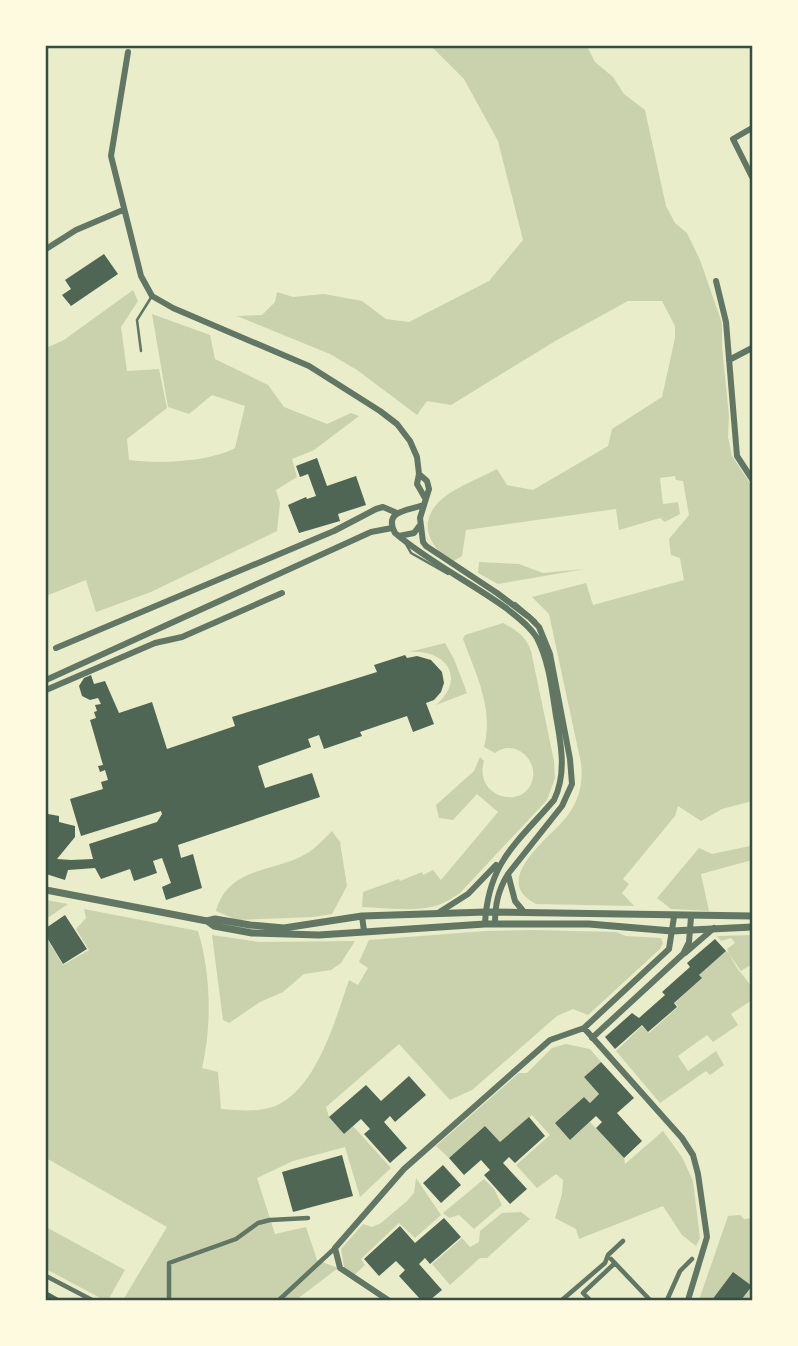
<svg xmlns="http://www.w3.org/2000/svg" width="798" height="1346" font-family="Signika,sans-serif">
	<rect width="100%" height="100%" fill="#e9edc9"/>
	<path fill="#cad2ad" d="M431,46h156l8,16 18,15 11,17 21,16 21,96 9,17 12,10 13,27 22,63v24l7,69 -1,21 4,19 20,30v315l-30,8 -21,12 -23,-15 -3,10 -52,63 6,5 -7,9 12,13 -98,-2c-48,-24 17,-68 32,-89 12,-17 15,-32 13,-52l-32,-149 -17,-17 54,-14 7,22 91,-25 -4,-22 -9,-3 -2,-16 20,-24 -6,-34 -7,-1 -1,-4 -15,2 3,26 15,-2 2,12 -15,8 -5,-4 -41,12 -3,-21 -150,21 -4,26 -10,6c-25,-16 -35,-42 -9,-64 15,-12 37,-20 54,-29l10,16 26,5 75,-44 4,-17 50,-32 13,-59v-12l-13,-25h-34l-71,39 -106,65 -24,-4 -10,14 -60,-45 -27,-16 -93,-38 25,-1 13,-13 2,-10 16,5 31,-3 38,7 24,18 23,3 80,-41 34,-41 -25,-99 -34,-62z
		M133,290l5,11 -17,26 6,44 32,-2 8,39 -40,31 2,21c29,4 80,2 106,-12l10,-42 -33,-11 -23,19 -21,-7 -16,-93 58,21 5,24 53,26 16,22 43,17 24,-11 8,3 -45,34 -22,9 5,18 -21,13 4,13 -3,28 -126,61 -55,20 -10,-32 -40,16v-248l18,-8z
		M479,562l40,2 24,9 42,-4 -87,15 -20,-11z
		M503,623c14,8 22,12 28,28l23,110 1,17 -8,22 -87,93c-8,5 -16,11 -25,13 -22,6 -50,2 -73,1l1,-15 36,-13 1,2 22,-9 1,3 10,-5 8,10 57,-68 -21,-18 -24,26 -14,-2 -3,-13 38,-34 6,-14 4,4c-10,34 33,48 46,25 13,-23 -15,-49 -35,-33l-11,-6c10,-38 -8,-73 -21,-108l2,-4z
		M445,643l9,16 13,34 -31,12c31,-27 10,-56 -27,-53z
		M332,831l8,11 7,44 -15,28 -18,3 -77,3 -21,-9c12,-43 55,-39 86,-55 11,-5 21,-16 30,-25z
		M750,846l2,14 -51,14 8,37 -38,-2 -14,-11 42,-50 13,6z
		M46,900l22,4 -22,15z
		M84,909l114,22c13,42 14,95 4,137l16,4 3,37c16,1 32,3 48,-1 46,-12 66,-88 80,-128l9,5 10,-17 -9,-6 10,-22 116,-9 48,-1 83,2 10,4 35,2 2,5 -3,6 -72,66 -15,-6 -16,7 -85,74 -22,10 -51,-56 -73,63 3,10 15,17 9,-8 38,42 -31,29 -15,-50 -52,14 -36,17 18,56 31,-7 11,33 21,8 -42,32h-173l44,-73 -121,-69v-221l17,28 26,-15 -13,-21 10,-11z
		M212,935l48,7 95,-1 -14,22 -10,7 -27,4 -21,18 -23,10 -31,21 -6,-3z
		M752,935v29l-11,7 -12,-17 8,14 15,19v13l-21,14 7,11 -25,17 -6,-7 -29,21 10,15 28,-20 8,14 -14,10 -4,-4 -46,32 -44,-52 26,-25 7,7 29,-26 -3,-4 26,-25 -2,-3 27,-24 3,2 -2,-4 8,-6 -4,-5 -10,3 -4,-5z
		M566,1044l24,5 11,13 -17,15 15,17 -9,9 -6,-6 -28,26 14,17 20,-18 34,36 1,6 38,-33 19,26 11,24 7,57 -4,8 -14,-11 -19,-29 -84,33 -3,-10 -21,-11 7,-24 1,-14 -7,-6 -19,14 -21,-23 34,-30 -18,-20 -32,27 -15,-16 -36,32 -13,-12 83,-73h8l25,-25z
		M416,1178l25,37 -26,23 -16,-15 -38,36 4,6 -11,10 -10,-8 -3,-18 22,-25 9,3 9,-4 26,-22 7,-8z
		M484,1179l10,10 8,16 -28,24 -15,-14 -10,3 -6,-5z
		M521,1212l9,7 -43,39h-7l-30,27 -18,-21 30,-26 8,9 9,-5 1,-11 22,-18z
		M740,1215l4,4 8,-1v82h-53l29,-84z
		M46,1227l79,43 -17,30h-4l-58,-31z"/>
	<path fill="#4f6655" d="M104,254l14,20 -47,32 -9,-11 9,-6 -6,-9z
		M317,458l10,28 29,-10 10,29 -28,9 2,7 -41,12 -11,-28 18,-8 1,2 9,-3 -8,-22 -8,3 -4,-11z
		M405,655l2,3 10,-2 14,4 11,12 2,11 -3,9 -7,8 -8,3 8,21 -21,8 -6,-16 -47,16 2,4 -38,13 -5,-14 -11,4 3,8 -53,19 7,22 47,-15 8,24 -142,48 3,13 12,-4 9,34 -36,12 -4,-13 9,-4 -9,-25 -9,3 4,12 -23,8 -4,-12 -29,10 -6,-11 -27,2 -3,10 -19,-6v-55l2,-5 11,2v6l16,4v11l-18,22 14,1 22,-1 -4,-15 68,-22 5,-8 -1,-3 -80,25 -11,-37 33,-10 -2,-7 7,-2 -3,-10 -5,2 -2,-6 5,-1 -13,-45 6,-2 -2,-6 3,-1 -2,-6 6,-1 -3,-6 -8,2 -8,-4 -3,-10 5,-8 7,-3 3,9 11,-3 14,32 33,-11 15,47 68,-23 -3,-9 145,-45 -3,-7z
		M65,915l22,34 -24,15 -17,-28v-8z
		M715,939l11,12 -27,24 3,3 -28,25 3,4 -29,25 -6,-7 -27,24 -10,-12 27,-24 7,5 26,-23 -3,-3 28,-25 -3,-4z
		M601,1062l33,36 -17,15 25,28 -18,17 -28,-30 6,-6 -6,-6 -26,24 -15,-17 29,-26 6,6 9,-9 -15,-17z
		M409,1076l17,19 -31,27 -5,-6 -6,6 23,26 -17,15 -26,-29 6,-5 -9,-10 -17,15 -15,-17 37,-32 15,16z
		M529,1117l16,19 -30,27 -6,-6 -6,6 24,26 -17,15 -26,-29 6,-5 -9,-10 -17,15 -15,-17 36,-32 15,16z
		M342,1155l11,41 -60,16 -11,-40z
		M443,1165l18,20 -20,18 -18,-20z
		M444,1218l17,19 -31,27 -5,-6 -6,6 23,26 -12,10h-9l-22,-24 6,-6 -9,-9 -17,15 -15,-17 36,-33 15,17z
		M733,1272l19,14 -11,14h-29z
		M46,1291l16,9h-16z"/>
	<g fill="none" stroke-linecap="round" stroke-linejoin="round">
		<path stroke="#617663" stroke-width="2.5" d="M141,351l-4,-31 15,-24
			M406,544l5,9 37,21
			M515,603l21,18"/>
		<path stroke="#617663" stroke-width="4.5" d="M611,1259l39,41
			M46,1276l46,24
			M169,1300v-37l67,-24 22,-16 12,-3 38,-2
			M279,1300l56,-52
			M562,1300l43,-37 3,-8 15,-14
			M590,1300l-7,-7 32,-30
			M667,1300l13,-29 12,-12"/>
		<path stroke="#617663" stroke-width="6" d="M128,52l-17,104 30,120 11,20 21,12 136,58 71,45 17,13 13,17 7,16 2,17 -2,10 8,14
			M752,128l-19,11 19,38
			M46,249l30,-19 47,-20
			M716,281l10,41 11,134 15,23
			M729,360l23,-12
			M419,474l8,7 2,8 -9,29 3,24 3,4 71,47 32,24 10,10 11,27 20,105 2,25 -10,22 -54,68 7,27 9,11
			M423,505c-15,6 -40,5 -28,28 34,29 75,49 111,75 11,9 24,18 31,30 12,23 15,52 19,78 5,28 11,57 -2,84 -37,43 -66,62 -69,124
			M399,536l15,-3 6,-8
			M56,648l278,-117 42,-22 7,-2 14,6
			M46,680l325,-148 21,-4
			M46,690l109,-47 27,-6 100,-44
			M438,913l30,-19 28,-29
			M362,916l2,15
			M495,924c0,-19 3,-34 13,-50
			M685,953l29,-25
			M584,1028l98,110 11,17 5,19 9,63 -19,63
			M592,1038l91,-84 6,-12 2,-25
			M388,1300l-48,-32 -5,-20 69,-79 146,-129 34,-12 85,-79 5,-32"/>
		<path stroke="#617663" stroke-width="7" d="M46,890l161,31 7,5 38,7 67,2 166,-11h104l83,7 80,-4
			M207,921l8,-2 35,6 34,3 78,-12 124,-4 266,4"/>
	</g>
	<rect width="798" height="1346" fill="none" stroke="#fefae0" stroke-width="94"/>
	<rect x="47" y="47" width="704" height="1252" fill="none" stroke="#344e41" stroke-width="2.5"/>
</svg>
